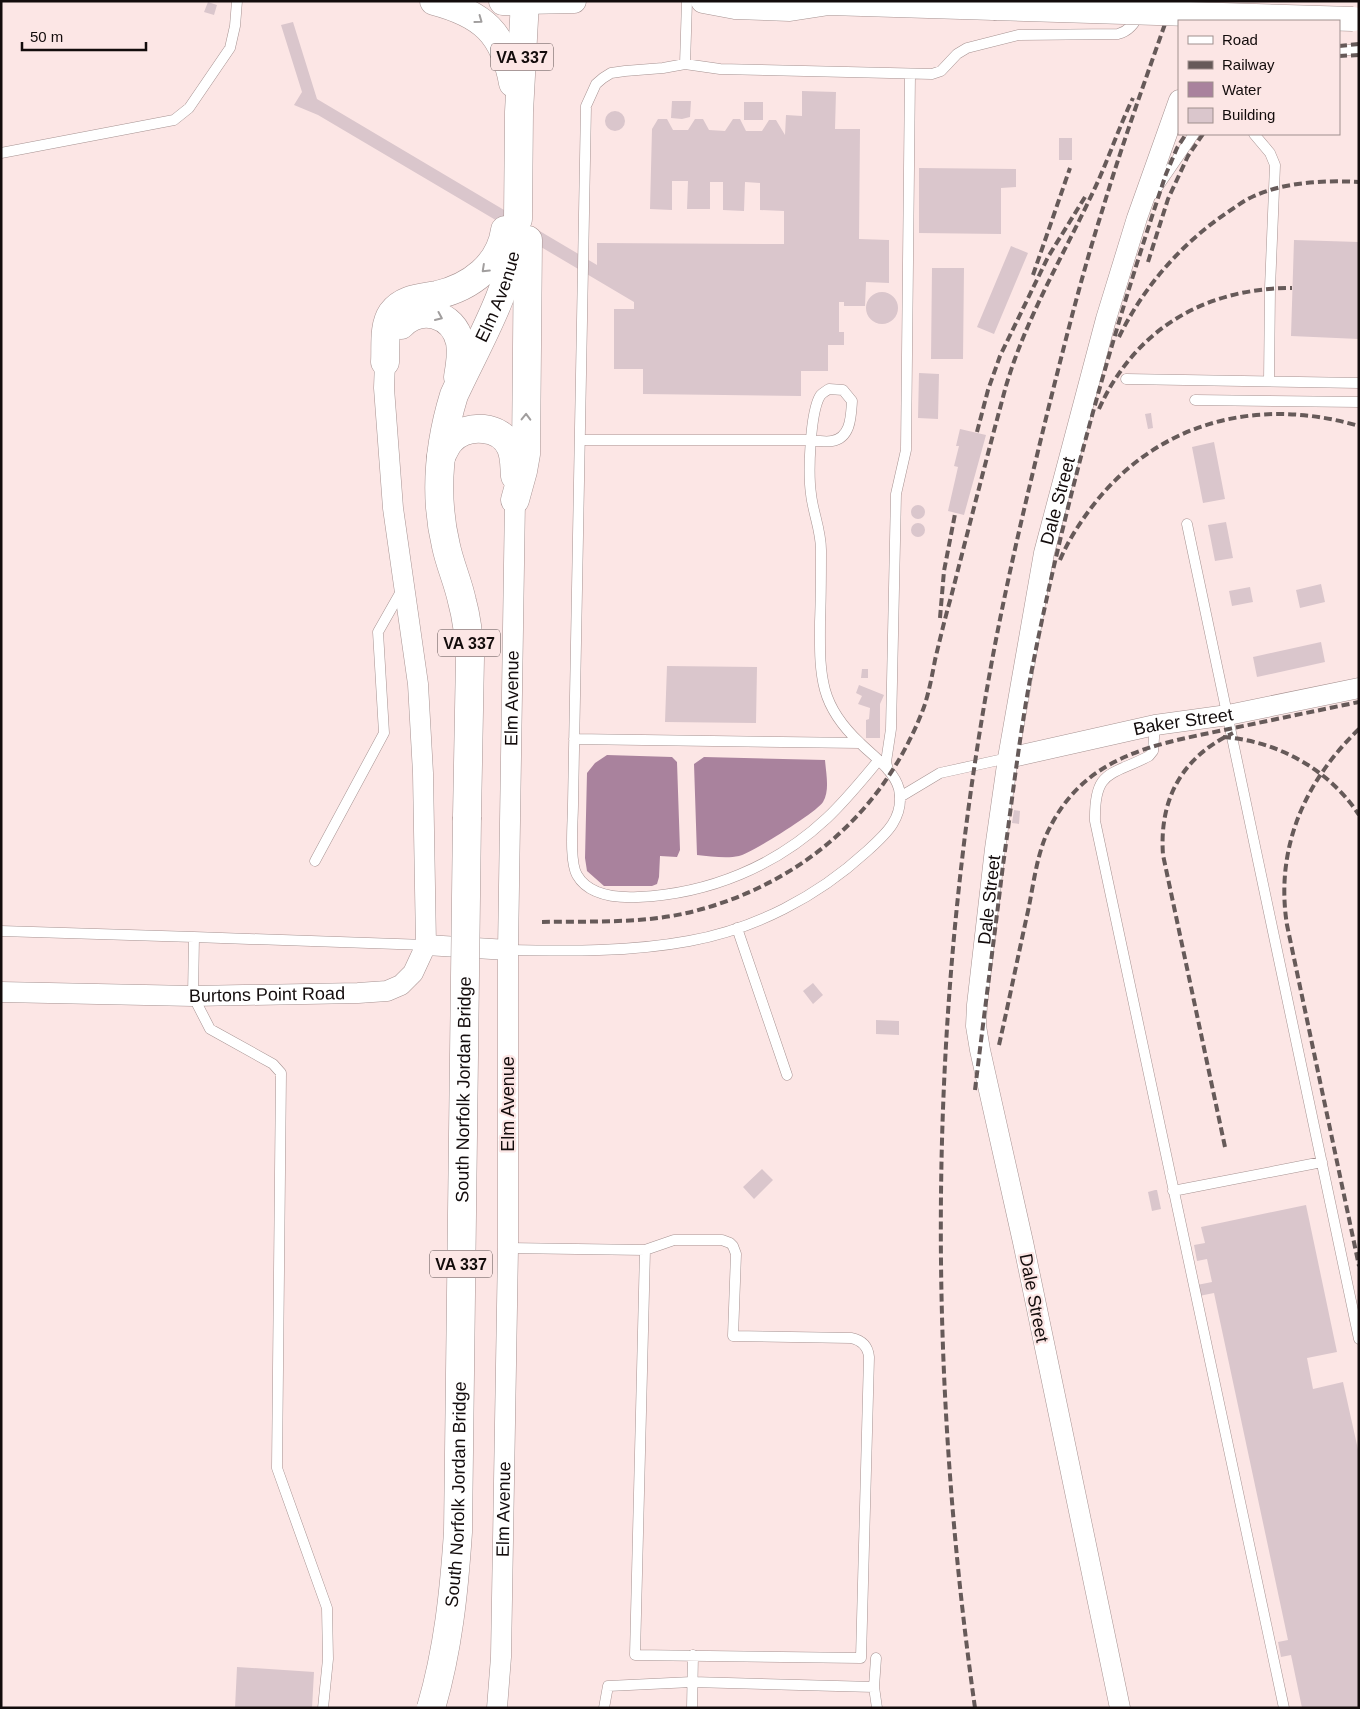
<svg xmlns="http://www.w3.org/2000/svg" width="1360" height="1709" font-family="Arial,sans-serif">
	<rect width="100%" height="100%" fill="#fce6e5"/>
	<path fill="#a9829d" d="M607,755l65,2 5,5 3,88 -3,7 -17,-1 -1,21 -2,7 -5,2h-48l-17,-15 -2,-13 2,-85 8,-10z
		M704,757l121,3c1,14 5,30 -2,42 -6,10 -73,52 -84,54 -13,3 -29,0 -42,-1l-3,-91z"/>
	<path fill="#dac6cc" d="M208,2l9,3 -3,10 -10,-3z
		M293,22l24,77 280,166v-22l187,1v-33l-24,-1v-27l-15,-1 -1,29 -21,-1v-28h-13v27h-23l1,-28h-16v29l-22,-1 2,-80 6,-10h9l6,11h15l7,-11h8l6,11 16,1 8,-12h7l6,12h16l7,-11h7l9,15 1,-20 16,1v-25l34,1 -1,37h25l-1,110 30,1v43l-23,-1 -1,24h-21v-4h-5v30h5v13h-16v26h-27v25l-158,-2v-25h-29v-60h20v-7l-316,-187 -24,-10 8,-13 -21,-67z
		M672,101h19l-1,16 -8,2 -11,-1z
		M744,102h19v18h-19z
		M605 121a10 10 0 1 1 20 0a10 10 0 1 1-20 0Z
		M1059,138h13v22h-13z
		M919,168l97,1v18l-15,1v46l-82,-1z
		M1294,240l65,2v97l-68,-3z
		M1011,246l17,7 -34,81 -17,-7z
		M932,268h32l-1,91h-32z
		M866 308a16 16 0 1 1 32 0a16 16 0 1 1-32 0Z
		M919,373l20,1 -1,45 -20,-1z
		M1151,413l2,15 -5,1 -3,-15z
		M960,429l26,6 -22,80 -16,-4 10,-44 -4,-1 5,-20h-3z
		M1214,442l11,57 -22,4 -11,-56z
		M911 512a7 7 0 1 1 14 0a7 7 0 1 1-14 0Z
		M1226,522l7,36 -18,3 -7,-36z
		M911 530a7 7 0 1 1 14 0a7 7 0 1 1-14 0Z
		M1321,584l4,18 -25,6 -4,-18z
		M1250,587l3,15 -21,4 -3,-15z
		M1321,642l4,20 -68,15 -4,-20z
		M667,666l90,1 -1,56 -91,-1z
		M862,669h6v9h-7z
		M859,685l25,10 -4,9v34h-14v-18l3,-1 1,-11 -12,-4 4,-8 -6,-3z
		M1014,810l6,1 -1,13 -7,-1z
		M813,983l10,12 -10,9 -10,-13z
		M876,1020l23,1v14l-23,-1z
		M762,1169l11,11 -19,19 -11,-12z
		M1155,1190h2l4,19 -9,2 -4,-19z
		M1306,1205l31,147 -30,6 6,31 30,-7 16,72v254h-57l-11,-53 -10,2 -3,-15 10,-2 -74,-347 -15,3 -2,-11 15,-3 -5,-23 -10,2 -3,-16 11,-2 -4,-16z
		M237,1667l77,5 -2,36h-77z"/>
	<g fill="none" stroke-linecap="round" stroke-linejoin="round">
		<g stroke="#a69291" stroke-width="11">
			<path id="service" d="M1339,51l20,-2
				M685,64l2,-63
				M1254,134l16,19 5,12 -5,123 -1,93
				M1,153l173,-33 15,-12 41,-60 5,-22 2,-25
				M1153,194l41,-60
				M1126,379l233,4
				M1195,400l164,2
				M580,440h231c7,1 15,2 21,1 19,-3 19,-25 20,-40l-9,-11 -14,-1c-3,2 -7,4 -9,7 -10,17 -12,77 -9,98 2,19 10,36 10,56 0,24 0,48 -1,72 0,23 -1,46 5,68 6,22 19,38 35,53
				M1187,524l172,815
				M1155,725l-2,26 -4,5c-38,20 -55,13 -54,65l189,887
				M878,761c-16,19 -32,39 -51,57 -51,48 -118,76 -189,79 -21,1 -49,-1 -61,-22 -8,-14 -4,-54 -4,-71l13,-698 10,-22 7,-6 8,-5 14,-2 38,-3 22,-4 35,5 212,5 9,-3 16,-17 10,-6 51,-13 100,-1c11,-3 17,-10 21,-21
				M888,770l-2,-8 5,-33 5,-235 10,-44 4,-376
				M900,797l40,-24 68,-15
				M315,861l69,-128 -6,-101 25,-44
				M737,928l50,147
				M1,931l193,6 -1,59 17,33 63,35 8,9 -4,395 50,140 1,51 -5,49
				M194,937l232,8
				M508,950c61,1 122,2 181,-9 66,-12 128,-44 177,-89 19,-17 39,-34 33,-63 -5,-19 -26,-33 -39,-46l-286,-4
				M1173,1191l149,-29
				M508,1248l137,2 29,-10h48l8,3 3,3 3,8 -3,82 118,2c10,2 17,8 18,19l-8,301 -226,-3 10,-405
				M874,1687l2,-29
				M604,1708l4,-22 84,-4 182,5 3,21
				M692,1708l1,-53"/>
		</g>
		<g stroke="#a69291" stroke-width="21">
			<g id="minor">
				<path d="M385,362l-1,26 9,120 25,176 5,89 3,172"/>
				<path id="s1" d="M1008,758l147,-33 73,-10 131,-27"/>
				<path id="s2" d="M1,992l192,4 165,-3 29,-2 14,-6 12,-12 13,-28 82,5"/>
				<path id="s3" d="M497,1708l4,-51 7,-409v-298l7,-450"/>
				<path id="s4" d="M1120,1708l-97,-466 -43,-192 -4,-24 1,-21 18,-156 13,-91 36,-205 62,-234 31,-101 42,-118"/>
			</g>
		</g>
		<g stroke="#a69291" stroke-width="25">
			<path id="tertiary" d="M703,1l32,6 55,2 39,-6 165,5
				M524,2l50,-1"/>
		</g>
		<g stroke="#a69291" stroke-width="29">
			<path id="secondary" d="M503,1l21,1"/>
		</g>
		<g stroke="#a69291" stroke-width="29">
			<g id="primary">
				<path d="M434,1c49,13 70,32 79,82"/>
				<path d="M518,219l1,-107 6,-111"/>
				<path d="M401,325c20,-20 52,-12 59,17 2,11 0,24 -2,35"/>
				<path d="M385,362c1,-15 -2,-36 7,-49 11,-15 29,-15 45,-18 34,-8 63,-30 68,-65"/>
				<path d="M441,457c3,-6 5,-12 10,-17 16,-17 51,-15 60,8 4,9 3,19 4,28"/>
				<path d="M515,500l8,-29 3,-17 2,-214"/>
				<path id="s5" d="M467,817l3,-160c-1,-18 -3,-38 -8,-56 -4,-19 -12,-36 -16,-55 -12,-50 -7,-102 8,-151 24,-52 56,-104 63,-162"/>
			</g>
		</g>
		<use href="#service" stroke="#fff" stroke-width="10"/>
		<use href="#minor" stroke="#fff" stroke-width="20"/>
		<use href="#tertiary" stroke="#fff" stroke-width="24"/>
		<use href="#secondary" stroke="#fff" stroke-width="28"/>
		<use href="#primary" stroke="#fff" stroke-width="28"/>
		<path stroke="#665a59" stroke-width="4" stroke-dasharray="8 4" stroke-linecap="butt" d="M1339,46l20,-2
			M1339,56l20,-1
			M1148,262l20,-63 20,-43 15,-22
			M1033,275l37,-107
			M1119,337c24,-49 61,-92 106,-123 9,-6 18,-13 29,-18 31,-14 71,-16 105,-14
			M1099,409c36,-80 106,-121 193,-121
			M977,432l11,-42 12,-34 48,-99 37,-60
			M1060,560c8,-19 19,-36 31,-52 65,-86 166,-112 268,-82
			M940,618l4,-47 11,-57
			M1359,729c-55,53 -84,120 -72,196l72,341
			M1223,737c54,4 106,32 136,78
			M542,922c50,-1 104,2 153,-11 107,-28 190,-100 229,-204 5,-15 8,-31 11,-47 5,-21 10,-42 16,-63 18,-70 36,-141 55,-211 20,-68 57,-130 87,-194 15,-31 25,-63 40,-94
			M999,1045c10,-44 19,-89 29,-134 5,-24 8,-50 17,-73 35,-82 106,-93 184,-109 43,-9 86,-18 130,-27
			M975,1090c9,-75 19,-150 28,-225 9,-63 16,-127 28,-191 33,-169 80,-336 135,-500l11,-26 9,-14
			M1225,1147l-62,-292c-4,-56 19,-98 70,-122
			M975,1708c-48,-340 -47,-687 13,-1025 16,-92 38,-183 60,-273 17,-68 34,-136 55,-202 21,-70 46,-138 70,-207"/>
		<g stroke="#a69291" stroke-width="25" stroke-linecap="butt">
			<path id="tertiary-bridge" d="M994,8l359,11"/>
		</g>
		<g stroke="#a69291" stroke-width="29" stroke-linecap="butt">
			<g id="primary-bridge">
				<path id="s6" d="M431,1708c17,-58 23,-116 27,-176l9,-715"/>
			</g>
		</g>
		<use href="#tertiary-bridge" stroke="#fff" stroke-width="24"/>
		<use href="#primary-bridge" stroke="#fff" stroke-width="28"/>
	</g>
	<defs><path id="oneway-chevron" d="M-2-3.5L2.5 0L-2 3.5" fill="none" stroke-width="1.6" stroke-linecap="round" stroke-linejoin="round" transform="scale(1.25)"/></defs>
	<g stroke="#a19e9e">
		<use href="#oneway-chevron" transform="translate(479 20) rotate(36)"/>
		<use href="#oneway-chevron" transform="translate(485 269) rotate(137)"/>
		<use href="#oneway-chevron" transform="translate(439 317) rotate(24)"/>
		<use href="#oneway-chevron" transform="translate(526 417) rotate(-89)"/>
	</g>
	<g text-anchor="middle" stroke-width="4.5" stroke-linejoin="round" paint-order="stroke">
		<g fill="#fce6e5" stroke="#594d4d" stroke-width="1">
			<rect x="491" y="43.5" width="62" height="27" rx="4"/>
			<rect x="438" y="629.5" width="62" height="27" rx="4"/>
			<rect x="430" y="1250.5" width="62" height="27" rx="4"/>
		</g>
		<g font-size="16" font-weight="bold" fill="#130c0c">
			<text x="522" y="63">VA 337</text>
			<text x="469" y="649">VA 337</text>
			<text x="461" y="1270">VA 337</text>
		</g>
		<g font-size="18" fill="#130c0c" stroke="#fce6e5">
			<text dy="6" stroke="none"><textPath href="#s5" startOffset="535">Elm Avenue</textPath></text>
			<text dy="6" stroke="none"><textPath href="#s4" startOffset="1229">Dale Street</textPath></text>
			<text dy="6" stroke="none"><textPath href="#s3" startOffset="1010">Elm Avenue</textPath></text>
			<text dy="6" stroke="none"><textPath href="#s1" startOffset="179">Baker Street</textPath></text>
			<text dy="6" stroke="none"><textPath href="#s4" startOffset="824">Dale Street</textPath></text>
			<text dy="6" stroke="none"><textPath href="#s2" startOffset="266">Burtons Point Road</textPath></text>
			<text dy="6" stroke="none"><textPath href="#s6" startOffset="621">South Norfolk Jordan Bridge</textPath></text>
			<text transform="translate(508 1104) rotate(-90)" y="6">Elm Avenue</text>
			<text transform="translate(1034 1298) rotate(79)" y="6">Dale Street</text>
			<text dy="6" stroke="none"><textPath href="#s6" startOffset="216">South Norfolk Jordan Bridge</textPath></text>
			<text dy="6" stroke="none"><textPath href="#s3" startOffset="199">Elm Avenue</textPath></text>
		</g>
	</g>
	<rect width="1360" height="1709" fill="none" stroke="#130c0c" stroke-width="5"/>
	<rect x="1178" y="20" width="162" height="115" fill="#fce6e5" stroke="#9f8f8e"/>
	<rect x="1188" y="36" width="25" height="8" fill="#ffffff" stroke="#9f8f8e"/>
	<text x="1222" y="45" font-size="15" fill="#130c0c">Road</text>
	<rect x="1188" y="61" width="25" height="8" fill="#665a59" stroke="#9f8f8e"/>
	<text x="1222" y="70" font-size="15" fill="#130c0c">Railway</text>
	<rect x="1188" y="82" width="25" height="15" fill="#a9829d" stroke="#9f8f8e"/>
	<text x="1222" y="95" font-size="15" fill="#130c0c">Water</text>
	<rect x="1188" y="108" width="25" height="15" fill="#dac6cc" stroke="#9f8f8e"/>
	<text x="1222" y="120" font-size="15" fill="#130c0c">Building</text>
	<path d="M22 42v8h124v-8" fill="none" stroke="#130c0c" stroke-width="2.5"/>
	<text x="30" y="42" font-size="15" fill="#130c0c" stroke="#fce6e5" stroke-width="4" paint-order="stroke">50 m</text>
</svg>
